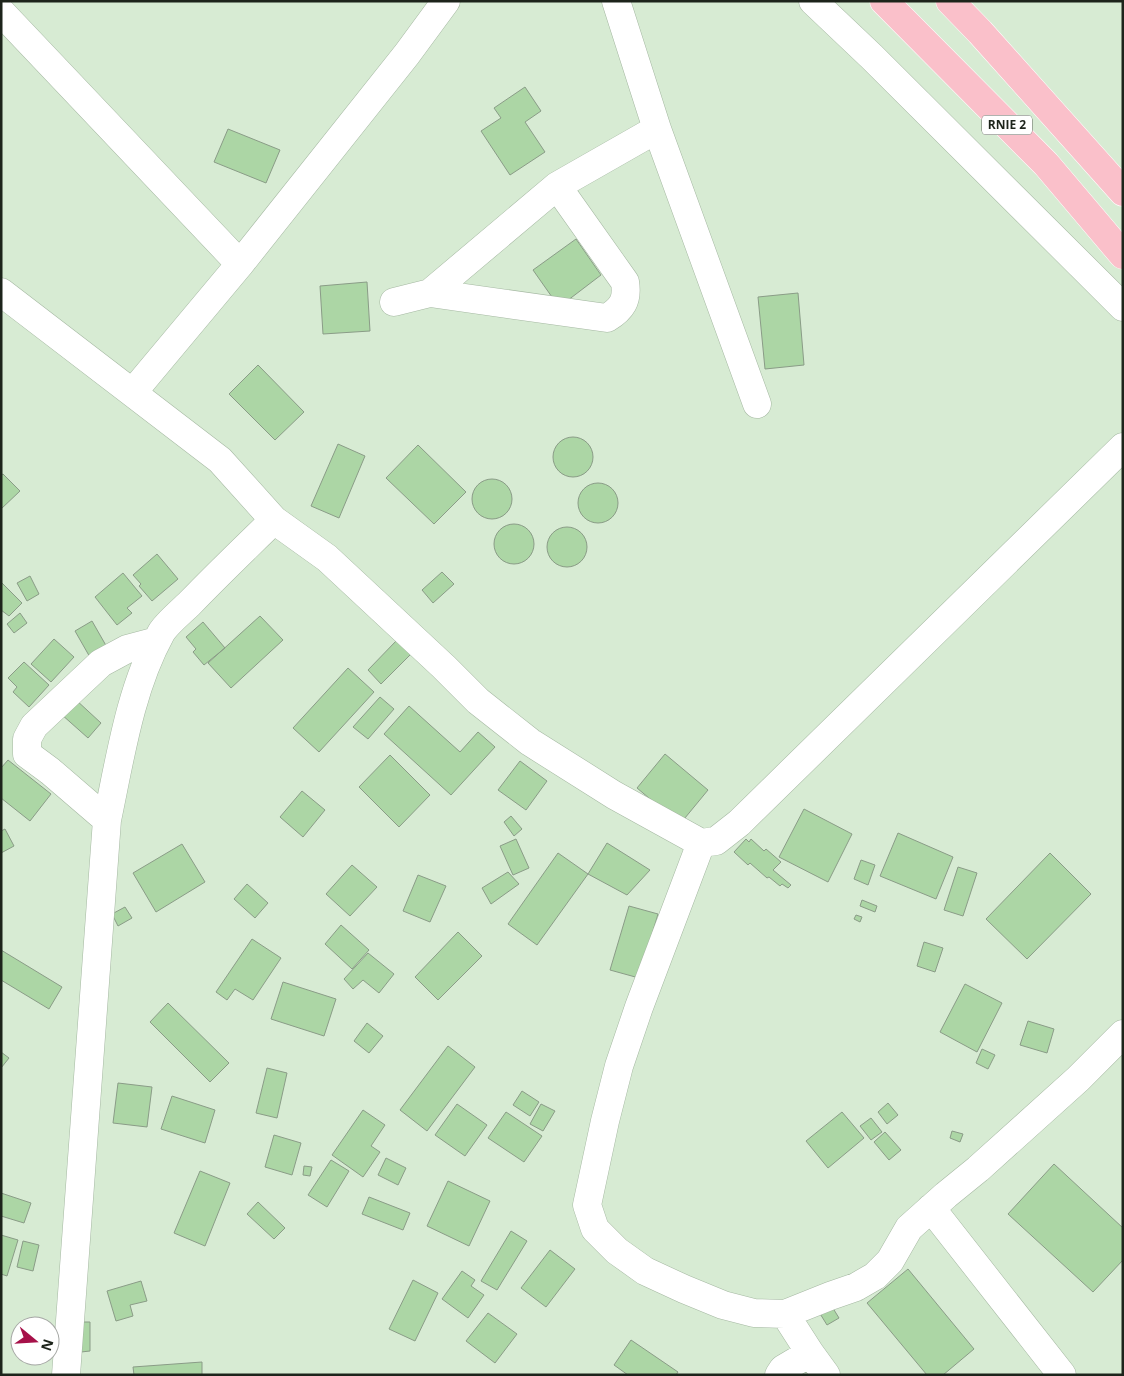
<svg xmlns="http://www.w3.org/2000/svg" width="1124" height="1376" font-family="'Open Sans',sans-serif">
	<rect width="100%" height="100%" fill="#d7ebd3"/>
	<path fill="#acd6a5" stroke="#8a9c87" d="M525,87l16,24 -16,11 20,30 -35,23 -29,-44 20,-13 -7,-10z
		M228,129l52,21 -14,33 -52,-21z
		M576,239l25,36 -42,32 -26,-37z
		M367,282l3,49 -47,3 -3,-48z
		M798,293l6,72 -39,4 -7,-72z
		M258,365l46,47 -29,28 -46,-46z
		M553 457a20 20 0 1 1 40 0a20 20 0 1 1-40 0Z
		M338,444l27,12 -26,62 -28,-12z
		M418,445l48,47 -32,32 -48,-46z
		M3,474l17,17 -19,18v-34z
		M472 499a20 20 0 1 1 40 0a20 20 0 1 1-40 0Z
		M578 503a20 20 0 1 1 40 0a20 20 0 1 1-40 0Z
		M494 544a20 20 0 1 1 40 0a20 20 0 1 1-40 0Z
		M547 547a20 20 0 1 1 40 0a20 20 0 1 1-40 0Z
		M157,554l21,25 -26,22 -13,-15 2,-2 -8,-9z
		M442,572l12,12 -21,19 -11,-13z
		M123,573l19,23 -15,12 5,5 -15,12 -22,-28z
		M30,576l9,18 -12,7 -10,-18z
		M1,582l21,21 -13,13 -8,-6z
		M20,613l7,10 -13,10 -7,-9z
		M260,616l23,24 -52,48 -23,-25z
		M92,621l16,28 -17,10 -16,-28z
		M203,622l22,26 -21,17 -11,-13 3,-3 -10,-12z
		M54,639l20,18 -23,25 -20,-18z
		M397,640l14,14 -30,30 -13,-14z
		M24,662l25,23 -20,22 -16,-15 4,-5 -9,-9z
		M348,668l26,24 -55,60 -26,-24z
		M380,697l14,12 -26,30 -15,-12z
		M75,699l26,24 -13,15 -27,-24z
		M409,706l51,46 18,-20 17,15 -44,48 -67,-61z
		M665,754l43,36 -28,34 -43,-36z
		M390,755l40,40 -31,32 -40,-40z
		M8,760l43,34 -21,27 -29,-23v-30z
		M520,761l27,20 -21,29 -28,-20z
		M302,791l23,19 -22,27 -23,-20z
		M804,809l48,25 -24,48 -49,-25z
		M511,816l11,13 -8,7 -10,-14z
		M5,829l9,17 -13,7v-22z
		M898,833l55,24 -17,42 -56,-23z
		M516,839l13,29 -16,7 -13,-29z
		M746,839l3,3 2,-3 13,12 2,-2 15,13 -8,8 18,15 -3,3 -6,-4 -2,2 -11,-9 -2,1 -17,-15 -2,2 -14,-13z
		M607,843l43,27 -23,25 -39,-21z
		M182,844l23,38 -49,30 -23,-39z
		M558,853l30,21 -51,71 -29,-21z
		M1050,853l41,41 -64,65 -41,-40z
		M861,860l14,5 -7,20 -14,-6z
		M352,865l25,22 -27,29 -24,-22z
		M958,867l19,6 -14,43 -19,-6z
		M508,872l11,12 -28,20 -9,-16z
		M418,875l28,11 -16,36 -27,-11z
		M247,884l21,19 -13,15 -21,-19z
		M862,900l15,6 -2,6 -15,-6z
		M629,906l29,8 -19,64 -29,-8z
		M125,907l7,11 -14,8 -6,-12z
		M856,915l6,2 -2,5 -6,-3z
		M341,925l28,25 -17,19 -27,-25z
		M458,932l24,24 -44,44 -23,-23z
		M252,939l29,19 -28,42 -18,-11 -8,11 -11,-8z
		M924,942l19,6 -8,24 -18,-6z
		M1,950l61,37 -13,22 -48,-29z
		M368,953l26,21 -15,19 -16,-13 -10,9 -9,-10z
		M283,982l53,17 -12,37 -53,-17z
		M965,984l37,19 -25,49 -37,-20z
		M168,1003l61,60 -19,19 -60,-60z
		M1028,1021l26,8 -7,24 -27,-8z
		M367,1023l16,13 -14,17 -15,-12z
		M448,1046l27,21 -48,64 -27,-21z
		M982,1049l13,6 -7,14 -12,-6z
		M1,1052l8,6 -8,10z
		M267,1068l20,5 -10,45 -21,-5z
		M118,1083l34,4 -5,40 -34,-4z
		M522,1091l17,11 -9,14 -17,-11z
		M172,1096l43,14 -10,33 -44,-14z
		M888,1103l10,12 -11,9 -9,-12z
		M457,1104l30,21 -22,31 -30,-21z
		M541,1104l14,7 -12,20 -13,-7z
		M363,1110l22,15 -14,21 9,6 -17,25 -31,-22z
		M506,1112l36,24 -18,26 -36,-24z
		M842,1112l22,26 -36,30 -22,-27z
		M871,1118l11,14 -11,8 -11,-14z
		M952,1131l11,3 -3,8 -10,-4z
		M885,1132l16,18 -12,10 -15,-18z
		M274,1135l27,8 -9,32 -27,-8z
		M386,1158l20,10 -8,17 -20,-10z
		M331,1160l18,11 -22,36 -19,-12z
		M1054,1164l69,64v32l-30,32 -85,-78z
		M304,1166l8,1 -2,9 -7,-1z
		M200,1171l30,12 -25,63 -31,-13z
		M448,1181l42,20 -21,45 -42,-20z
		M1,1193l30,10 -7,20 -23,-7z
		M369,1197l41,16 -7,17 -41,-16z
		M258,1202l27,26 -11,11 -27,-25z
		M511,1231l16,10 -30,49 -16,-9z
		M1,1235l17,5 -11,36 -6,-2z
		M23,1241l16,4 -6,26 -16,-4z
		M550,1250l25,19 -29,38 -25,-19z
		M908,1269l66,80 -31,26h-16l-60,-72z
		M462,1271l13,9 -4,6 13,9 -16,23 -26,-19z
		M413,1280l25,13 -23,48 -26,-12z
		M141,1281l6,20 -17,4 3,11 -17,5 -9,-30z
		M831,1305l8,13 -12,7 -8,-13z
		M488,1313l29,21 -22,29 -29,-22z
		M81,1322h9v29l-9,1z
		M631,1340l47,32 -2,3h-48l-14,-10z
		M202,1362v13h-68l-1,-8z"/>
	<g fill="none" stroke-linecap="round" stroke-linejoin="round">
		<g stroke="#a5b8a2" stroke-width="29">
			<path id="minor" d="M616,1l41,128 100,275
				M813,1l59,56 251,250
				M1,12l239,252
				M1,292l219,168 54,60 53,38 117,109 34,34 52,41 84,53 87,48 15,-2 23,-18 384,-376
				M430,293l177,25c15,-9 21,-18 18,-36l-68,-96
				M394,302l36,-9 127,-107 100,-57
				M133,392l107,-128 167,-210 39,-53
				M107,820l-57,-49 -23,-17v-15l7,-13 67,-63 26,-14 30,-8
				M701,843l-62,164 -20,59 -14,55 -18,84 8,24 22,22 28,20 39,18 39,16 31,8 31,1 45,-18 26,-9 19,-11 15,-15 19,-33 37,-33 32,-26 100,-90 45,-45
				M931,1208l131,167
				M785,1314l25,39 16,22
				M66,1375l41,-555c13,-61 23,-131 54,-187 5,-9 21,-22 29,-30 27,-28 56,-56 84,-83
				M779,1375l4,-6 27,-16"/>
		</g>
		<g stroke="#fff" stroke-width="29">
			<path id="highway" d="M884,1l162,163 77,91
				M950,1l30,31 143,160"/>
		</g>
		<use href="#minor" stroke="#fff" stroke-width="28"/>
		<use href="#highway" stroke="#fac0ca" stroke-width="28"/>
	</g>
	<g text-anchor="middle" stroke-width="4" stroke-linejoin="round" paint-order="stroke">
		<rect fill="#fff" stroke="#61665f" stroke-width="1" x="982" y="115.5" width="50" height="19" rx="4"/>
		<g font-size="12" font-weight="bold" fill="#1d241b">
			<text x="1007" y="129">RNIE 2</text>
		</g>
	</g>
	<rect width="1124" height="1376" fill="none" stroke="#1d241b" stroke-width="5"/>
	<g transform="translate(35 1341) rotate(108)"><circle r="24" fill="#ffffff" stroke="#a5a7a4"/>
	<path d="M0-4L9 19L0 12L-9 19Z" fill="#a61149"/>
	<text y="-8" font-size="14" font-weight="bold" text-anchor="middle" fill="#1d241b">N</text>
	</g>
</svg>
